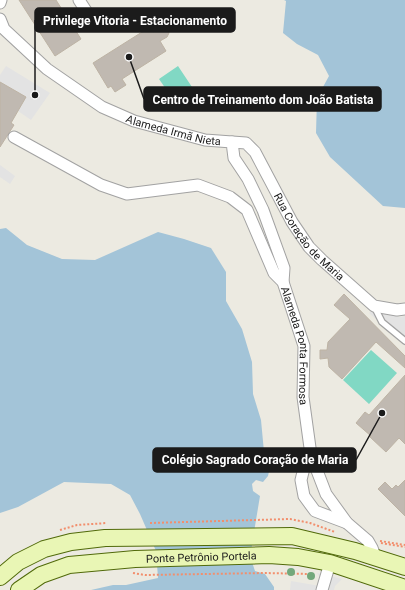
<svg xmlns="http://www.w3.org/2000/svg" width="405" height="590" font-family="Roboto,sans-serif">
	<rect width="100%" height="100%" fill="#eceae1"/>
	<path fill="#81d8c4" d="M178,66l22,33 -19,12 -22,-32z
		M371,350l26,23 -28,31 -26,-24z"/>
	<path fill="#e3e3e3" d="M6,66l44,27 -19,27 -13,-9 8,-14 -26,-15v-7z
		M0,165l15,11 -5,8 -10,-7z
		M373,309l27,8 5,-1v29l-36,-32z
		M317,573l25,6 -7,7 -1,4h-44l1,-9 29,5 1,-7z"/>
	<path fill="#a3c4d8" d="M284,0h121v208l-22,-2 -53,-49 -14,-24 1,-35 12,-22 -11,-21 -21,-11 -14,-11 3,-32z
		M6,228l21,17 35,14 33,1 63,-28 26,7 27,9 15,24v29l16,28 10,33 1,32 8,26 3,32v18l6,-3 -2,9 -5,6 -7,-2 -4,4 1,7 7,5 -8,48 -1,15 4,12 10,3 9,13v3h-183l22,-5h13l32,-7 -2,-27 -16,-37 -10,-19 -19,-11 -47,-2 -46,25 -18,6v-284z"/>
	<path fill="#c0b9b1" stroke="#bdb3a4" d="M19,0h37l25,39 -26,17z
		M150,27l3,5 9,-5 6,1 1,5 -2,4 -7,4 6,10 -44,28 4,6 -11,7 -4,-6 -3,2 -15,-25z
		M0,82l26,15 -15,26 3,2 -14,22z
		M344,294l61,62v12l-29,-26 -34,37 -13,-12 -1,-9 -8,1v-9h7l1,-8 22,-23 -16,-14z
		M405,375v69l-6,-6 -13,14 -16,-15 1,-1 -15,-13 9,-11 4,3z
		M405,480v36l-27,-27 7,-7 7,7 4,-4 2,2z"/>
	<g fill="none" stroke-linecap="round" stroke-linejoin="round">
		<g stroke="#a2a2a2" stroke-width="8">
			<path id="lane" d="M374,306l8,16 23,19"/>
		</g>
		<g stroke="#a2a2a2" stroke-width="13">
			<g id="street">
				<path d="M79,0l11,17"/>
				<path d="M0,3l1,-3"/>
				<path id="s1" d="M0,19l4,10 43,40 55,38 32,14 71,19 27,2 2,16 14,21 15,31 21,58 -1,14"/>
				<path id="s2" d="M14,137l87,48 26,9 71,-9 32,12 17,13 27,63 9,9 21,64 -1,51 8,58 15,39 21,29 21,18 4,7 3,8"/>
				<path id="s3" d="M232,142l14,1 9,9 37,70 17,25 13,13 52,46 23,4 8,-1"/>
				<path d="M311,455l-5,5 -5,20 3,16 11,15 32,12"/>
				<path d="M322,590l8,-27"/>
			</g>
		</g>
		<g stroke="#516a0a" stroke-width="18">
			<g id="secondary">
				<path d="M0,577l18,-15 26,-13 27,-7 34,-4 187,-2 63,15 50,16"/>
				<path id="s4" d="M19,590l22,-15 28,-10 66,-6 134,-4 29,2 32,6 75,25"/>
			</g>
		</g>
		<path stroke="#f28e6c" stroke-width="2" stroke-dasharray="2 2" stroke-linecap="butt" d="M150,523l140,-4 20,4 25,9
			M60,530l17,-5 30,-2
			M380,541l25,4
			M381,543l24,4
			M133,573l12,2 120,-2 44,1"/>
		<use href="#lane" stroke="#fff" stroke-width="5.5"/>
		<use href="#street" stroke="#fff" stroke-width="11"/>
		<use href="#secondary" stroke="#e9f6b5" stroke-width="16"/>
	</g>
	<g fill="#73a87b">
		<circle cx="291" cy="572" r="4"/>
		<circle cx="311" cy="576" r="4"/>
	</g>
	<g text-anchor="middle" stroke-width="3" stroke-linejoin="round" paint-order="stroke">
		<g font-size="11" fill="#1b1b1b" stroke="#fff">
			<text dy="4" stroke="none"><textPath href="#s1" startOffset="212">Alameda Irmã Nieta</textPath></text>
			<text dy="4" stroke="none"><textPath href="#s3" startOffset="128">Rua Coração de Maria</textPath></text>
			<text dy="4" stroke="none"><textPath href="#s2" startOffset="401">Alameda Ponta Formosa</textPath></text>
			<text dy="4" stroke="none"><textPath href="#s4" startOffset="189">Ponte Petrônio Portela</textPath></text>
		</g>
	</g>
	<path fill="none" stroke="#1b1b1b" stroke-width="1.5" d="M35 95L35 20M129 57L144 99M382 413L356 460"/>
	<g fill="#1b1b1b" stroke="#fff" stroke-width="1.5">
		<circle cx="35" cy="95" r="4"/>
		<circle cx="129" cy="57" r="4"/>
		<circle cx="382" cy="413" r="4"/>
	</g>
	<g fill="#1b1b1b" stroke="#1b1b1b" stroke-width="1.5">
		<rect x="35" y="8" width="200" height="24" rx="4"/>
		<rect x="144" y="87" width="237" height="24" rx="4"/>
		<rect x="153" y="448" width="203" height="24" rx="4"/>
	</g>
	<g font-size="12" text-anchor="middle" font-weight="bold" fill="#fff">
		<text x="135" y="25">Privilege Vitoria - Estacionamento</text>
		<text x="263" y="104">Centro de Treinamento dom João Batista</text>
		<text x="255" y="464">Colégio Sagrado Coração de Maria</text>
	</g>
</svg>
